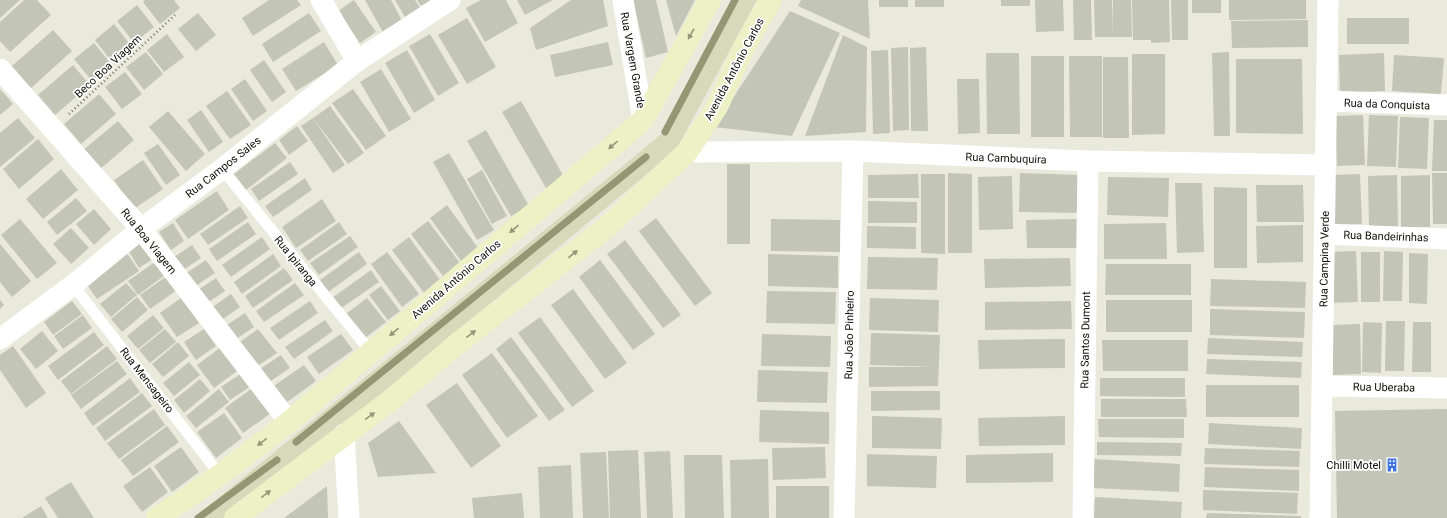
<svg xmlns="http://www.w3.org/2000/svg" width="1447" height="518" font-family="Roboto,sans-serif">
	<rect width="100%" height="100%" fill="#e9eadc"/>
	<path fill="#d6daba" d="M734,0h23l-81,150 -445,368h-37l470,-386z"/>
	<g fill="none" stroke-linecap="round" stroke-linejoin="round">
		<path stroke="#939774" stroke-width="7" d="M665,132l70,-132
			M296,442l350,-285
			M198,518l79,-58"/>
	</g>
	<path fill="#c3c5b7" d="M0,0h20l-20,18z
		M24,0h13l14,15 -41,37 -10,-11v-19z
		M145,0h29l6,8 -20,16 -17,-22z
		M269,0h28l4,5 -48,31 -11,-18z
		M354,0l22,32 -16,11 -22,-32z
		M365,0h26l12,23 -19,11z
		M395,0h20l5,8 -15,9z
		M417,0h14l-10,6z
		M481,0h25l12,23 -33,19 -19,-34z
		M517,0h36l-28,15z
		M571,0h32l5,26 -72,24 -6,-22z
		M633,0h23l12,52 -22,6z
		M666,0h29l-19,36z
		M801,0h67l2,39 -72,-33z
		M879,0h29v7h-29z
		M915,0h29v7h-29z
		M1001,0h29v6h-29z
		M1035,0h28l1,31 -28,1z
		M1073,0h18l1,40h-18z
		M1094,0h18l1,34v-34h18l1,37h-37z
		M1132,0h37l1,42 -19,1v-3h-18z
		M1171,0h17v40h-16z
		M1192,0h29v13h-29z
		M1229,0h77v19l-77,1z
		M137,5l17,22 -20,16 -17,-22z
		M790,11l50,22 -48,103 -78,-9z
		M198,13l18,22 -20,16 -18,-22z
		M309,13l12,18 -48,31 -11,-18z
		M467,18l29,49 -29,17 -29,-49z
		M1347,18h62v26h-62z
		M1308,20v27l-76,1 -1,-27z
		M114,24l18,23 -20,15 -17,-22z
		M53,30l19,21 -41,37 -19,-22z
		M167,34l17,23 -20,15 -17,-22z
		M430,34l29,49 -21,13 -29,-50z
		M843,35l24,12 -1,85 -61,4z
		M324,42l14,23 -42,26 -14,-22z
		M608,42l5,23 -58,12 -5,-22z
		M94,43l18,22 -20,16 -18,-22z
		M908,47l1,83 -16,1 -2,-83z
		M926,47l2,84h-17l-1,-83z
		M407,50l28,50 -21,13 -29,-50z
		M888,50l2,83 -17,1 -2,-83z
		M146,52l17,22 -19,16 -18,-23z
		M1229,52l1,84h-16l-2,-83z
		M986,53h33l1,81h-33z
		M1384,53l1,38 -45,2 -1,-38z
		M1132,54h33v80l-33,1z
		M1394,55l50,3 -3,36 -49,-3z
		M1031,56h33v81h-33z
		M1069,56h33v81h-32z
		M1103,57h25l1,81h-26z
		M1236,59h66l1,75 -67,-1z
		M264,60l22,32 -14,10 -22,-32z
		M73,65l17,20 -35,30 -17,-20z
		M381,69l30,50 -22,13 -29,-50z
		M125,72l17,22 -20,15 -17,-22z
		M245,79l22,32 -14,10 -22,-32z
		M957,79h22l1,54 -22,1z
		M0,89l13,15 -13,11z
		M353,89l33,47 -20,14 -34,-47z
		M227,91l24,34 -21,14 -24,-33z
		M99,94l17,20 -35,30 -17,-20z
		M521,101l43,76 -18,11 -44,-76z
		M330,106l34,47 -16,11 -35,-46z
		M201,110l22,32 -14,10 -22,-32z
		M168,111l37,43 -19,17 -37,-44z
		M1363,115l2,50 -28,1 -2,-50z
		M1369,115l29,1 -2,51 -29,-1z
		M1400,117l29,1 -2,51 -29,-1z
		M18,118l17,20 -35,29v-34z
		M313,118l32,47 -12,8 -32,-47z
		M1434,120h13v51h-15z
		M118,121l16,19 -35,30 -17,-19z
		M297,126l11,15 -19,14 -10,-15z
		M486,130l43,76 -18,10 -44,-75z
		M38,139l16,20 -35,30 -16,-20z
		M275,143l12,15 -41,32 -12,-16z
		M158,144l22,31 -14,10 -22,-32z
		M449,153l45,77 -17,10 -44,-78z
		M143,160l20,29 -29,20 -20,-29z
		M290,162l8,12 -39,27 -8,-12z
		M727,164h23v80h-23z
		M61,169l17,21 -35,29 -17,-20z
		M482,170l25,46 -15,8 -25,-45z
		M948,173l24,1v79h-24z
		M1020,173l61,2 -1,38 -61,-1z
		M1432,173h15v51h-14z
		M918,174l1,24h-51v-23z
		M921,174h24v80l-24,-1z
		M1360,174l2,50 -28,1 -2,-50z
		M1397,175l1,52h-29l-1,-51z
		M1430,175v52h-29v-51z
		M1012,176l1,53 -34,1 -1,-53z
		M1108,177l61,1 -1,39 -61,-2z
		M305,178l7,12 -39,27 -8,-11z
		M1175,183h27l2,69 -27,1z
		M1256,185h47l1,37h-47z
		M1214,187l33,1v80h-33z
		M217,191l12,19 -41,29 -13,-19z
		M76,198l11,13 -30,24 -10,-13z
		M322,199l14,22 -40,27 -14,-21z
		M868,201l49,1v21h-49z
		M447,205l31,43 -17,13 -31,-43z
		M240,206l8,12 -40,27 -8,-11z
		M94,209l17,20 -17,16 -18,-21z
		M656,218l56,75 -17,13 -56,-75z
		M20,219l37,44 -20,16 -36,-44z
		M771,219l69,1v32l-69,-1z
		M1077,219l1,29h-51l-1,-28z
		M428,221l32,42 -17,13 -32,-42z
		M248,222l8,12 -39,27 -8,-12z
		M339,222l8,12 -39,27 -8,-11z
		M173,223l11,18 -13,9 -12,-18z
		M1166,223l1,36h-63v-35z
		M1303,225v37l-46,1 -1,-37z
		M867,226l49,1v22l-49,-1z
		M71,228l18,20 -18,16 -18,-20z
		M350,236l8,11 -39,28 -9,-12z
		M262,237l8,12 -39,28 -9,-12z
		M409,237l31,43 -16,13 -32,-43z
		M625,240l56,75 -18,13 -56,-74z
		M141,241l12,18 -14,9 -11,-18z
		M0,244l31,37 -19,16 -12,-15z
		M192,245l9,13 -21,14 -9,-13z
		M1356,251l2,51 -28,1 -2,-51z
		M1384,251l19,1 -1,49h-19z
		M126,252l13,19 -42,28 -13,-19z
		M359,252l8,12 -39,28 -8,-12z
		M387,252l32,42 -17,13 -31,-43z
		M1361,252h19v50h-19z
		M1409,253l19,1 -1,50 -18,-1z
		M273,254l8,12 -39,28 -8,-12z
		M768,254l70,2v32l-70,-2z
		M868,257l70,1 -1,32 -70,-1z
		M1070,258l1,28 -86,2 -1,-29z
		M206,260l9,13 -21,14 -9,-13z
		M600,260l55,74 -22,16 -54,-73z
		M155,262l10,13 -27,20 -10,-14z
		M1106,264h85v31h-86z
		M284,268l9,12 -40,28 -8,-12z
		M371,270l8,12 -39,27 -8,-11z
		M167,276l10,14 -27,19 -10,-14z
		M216,278l9,13 -21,14 -9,-13z
		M1211,279l95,3 -1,26 -95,-2z
		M126,283l11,12 -26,22 -11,-13z
		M295,283l9,12 -40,27 -8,-11z
		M381,286l19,25 -12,9 -19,-25z
		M573,289l54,74 -22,16 -54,-74z
		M767,291l69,1 -1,32 -69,-1z
		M231,294l9,13 -20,14 -9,-13z
		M137,297l11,13 -26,22 -11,-13z
		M181,298l18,25 -22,14 -17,-24z
		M367,298l19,24 -21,16 -19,-24z
		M870,298l69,2 -1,32 -69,-2z
		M0,300l4,5 -4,4z
		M1106,300h86v32h-86z
		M72,301l10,13 -29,21 -9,-13z
		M310,301l8,12 -39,27 -9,-12z
		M1071,301l1,28 -87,1v-28z
		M1210,309l95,3 -1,26 -94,-3z
		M245,313l9,14 -21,14 -9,-14z
		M83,315l9,13 -29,21 -9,-13z
		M153,315l11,13 -26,21 -11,-13z
		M540,317l54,74 -22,16 -54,-74z
		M325,320l8,11 -39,28 -9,-12z
		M1386,321h19l-1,50h-19z
		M1363,322l19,1 -1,50 -19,-1z
		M1413,322h18v50h-19z
		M1360,324l1,50 -28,1 -2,-50z
		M165,329l11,13 -26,21 -11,-13z
		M204,329l12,17 -20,14 -12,-18z
		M258,329l19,24 -21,14 -18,-24z
		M42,331l16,20 -22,18 -16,-20z
		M94,332l10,13 -46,35 -10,-14z
		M871,333l69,2 -2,51 -69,1v-20h67l-66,-2z
		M341,334l12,16 -34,24 -12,-17z
		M762,334l69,2 -1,31 -69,-1z
		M511,337l54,73 -16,11 -53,-72z
		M1208,338l95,4 -1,15 -95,-3z
		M1065,339v29l-86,1 -1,-29z
		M1102,340h86v31h-85z
		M178,342l11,14 -26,21 -11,-13z
		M13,346l33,47 -20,15 -26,-38v-15z
		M107,346l10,13 -46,35 -10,-13z
		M220,348l17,23 -23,17 -17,-23z
		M492,353l46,63 -31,22 -45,-63z
		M281,355l9,13 -21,14 -9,-13z
		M1207,359l95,3 -1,16 -95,-4z
		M117,361l10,13 -46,35 -10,-14z
		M189,362l11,13 -26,21 -11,-13z
		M304,365l12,16 -33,24 -12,-17z
		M758,370l70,2 -1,31 -70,-1z
		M242,373l9,13 -21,14 -9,-13z
		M130,378l10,14 -47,34 -9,-13z
		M1100,378h85v19l-85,-1z
		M200,379l10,12 -26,22 -10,-13z
		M457,383l44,63 -30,22 -45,-63z
		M1206,385h93v32h-93z
		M219,389l10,13 -33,26 -10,-12z
		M251,389l19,25 -27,19 -18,-25z
		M871,391h69v19l-69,1z
		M142,393l10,13 -47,35 -9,-13z
		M1101,399h85l1,18h-86z
		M154,409l11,16 -46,34 -12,-16z
		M1447,409v109h-110l-2,-107z
		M760,410l69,2v32l-70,-2z
		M224,413l18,25 -26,20 -19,-26z
		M872,416l70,2 -1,31 -69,-1z
		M1065,416v29l-86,1 -1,-28z
		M1098,419h86v19l-85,-1z
		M399,421l37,52 -58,4 -10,-34z
		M1209,423l93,5 -1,21 -93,-5z
		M167,426l12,16 -46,34 -12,-16z
		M1097,442l85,1 -1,13 -84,-1z
		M181,447l18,25 -27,20 -18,-26z
		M825,447l1,31 -53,2 -1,-32z
		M1205,448l95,3 -1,16 -95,-3z
		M638,450l3,68h-31l-2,-67z
		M670,451l3,67h-26l-3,-66z
		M606,452l3,66h-26l-3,-65z
		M1053,453v29l-87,1v-28z
		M867,454l70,2 -1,32 -69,-2z
		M684,455h38l2,63h-39z
		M768,459l1,59h-38l-1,-58z
		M1094,459l86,5 -1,28 -87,-4z
		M571,465l2,53h-33l-2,-51z
		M150,467l18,25 -26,20 -19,-26z
		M1205,467l94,3v21l-95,-4z
		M71,482l23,36h-36l-13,-20z
		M327,486l1,32h-44z
		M776,486h53v32h-53z
		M1203,490l95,3 -1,21 -94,-4z
		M522,493l2,25h-50l-2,-20z
		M1095,497l87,5 -1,16h-87z
		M41,506l7,12h-26z
		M1207,513l94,3v2h-95z"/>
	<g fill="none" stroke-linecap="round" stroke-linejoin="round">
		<path stroke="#74746b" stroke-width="2.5" stroke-dasharray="1 3" stroke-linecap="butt" d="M69,114l106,-99"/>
		<path stroke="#fff" stroke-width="11" d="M222,169l149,183
			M73,285l147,190"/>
		<path stroke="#fff" stroke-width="21" d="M321,0l36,61
			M623,0l20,120
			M0,69l141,160 148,193
			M1326,101l121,4
			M687,152l166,-1 235,10 237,4
			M1324,234l123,5
			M0,339l73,-54 68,-56 81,-60 135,-108 93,-61
			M1322,386l125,2
			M344,434l5,84
			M844,518l9,-367
			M1083,518l5,-357
			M1320,518l8,-518"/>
		<path stroke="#eef1c6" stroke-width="22" d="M157,518l63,-43 69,-53 354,-302 67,-120
			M235,518l160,-121 62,-53 150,-117 80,-75 30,-45 27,-60 27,-47"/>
	</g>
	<defs><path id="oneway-solid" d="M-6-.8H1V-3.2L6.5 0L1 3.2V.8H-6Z"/></defs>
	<g fill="#94967a">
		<use href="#oneway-solid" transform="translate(691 34) rotate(119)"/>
		<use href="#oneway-solid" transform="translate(613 145) rotate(140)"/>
		<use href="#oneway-solid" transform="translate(514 229) rotate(139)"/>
		<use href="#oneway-solid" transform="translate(573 254) rotate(-39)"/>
		<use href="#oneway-solid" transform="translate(394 332) rotate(140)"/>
		<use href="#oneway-solid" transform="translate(471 334) rotate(-38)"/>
		<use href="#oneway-solid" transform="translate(370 416) rotate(-36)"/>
		<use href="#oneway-solid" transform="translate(262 442) rotate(142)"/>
		<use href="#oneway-solid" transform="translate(266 494) rotate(-38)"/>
	</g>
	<defs>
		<g id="building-bare" transform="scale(1.08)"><path d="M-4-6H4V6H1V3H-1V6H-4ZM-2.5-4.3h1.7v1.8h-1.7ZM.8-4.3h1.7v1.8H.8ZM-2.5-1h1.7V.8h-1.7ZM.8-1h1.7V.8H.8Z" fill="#3a71e0" stroke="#fff" stroke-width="2.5" paint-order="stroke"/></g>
	</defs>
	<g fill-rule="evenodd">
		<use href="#building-bare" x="1392" y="465"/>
	</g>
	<g text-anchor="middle" stroke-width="3.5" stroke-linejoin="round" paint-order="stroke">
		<g font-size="11" fill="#0d0d09" stroke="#fff">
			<text transform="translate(633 60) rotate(80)" y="4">Rua Vargem Grande</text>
			<text transform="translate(108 66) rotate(-43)" y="4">Beco Boa Viagem</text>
			<text transform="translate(734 69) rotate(-62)" y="4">Avenida Antônio Carlos</text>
			<text transform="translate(1387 104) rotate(2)" y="4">Rua da Conquista</text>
			<text transform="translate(1006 158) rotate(2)" y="4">Rua Cambuquira</text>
			<text transform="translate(223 167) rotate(-38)" y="4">Rua Campos Sales</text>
			<text transform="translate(1386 236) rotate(2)" y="4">Rua Bandeirinhas</text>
			<text transform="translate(149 241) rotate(51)" y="4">Rua Boa Viagem</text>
			<text transform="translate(1324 259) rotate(-89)" y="4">Rua Campina Verde</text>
			<text transform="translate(296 261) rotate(51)" y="4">Rua Ipiranga</text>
			<text transform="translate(456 279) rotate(-41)" y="4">Avenida Antônio Carlos</text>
			<text transform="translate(849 335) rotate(-89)" y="4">Rua João Pinheiro</text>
			<text transform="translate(1085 340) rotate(-89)" y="4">Rua Santos Dumont</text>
			<text transform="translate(147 380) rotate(52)" y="4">Rua Mensageiro</text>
			<text transform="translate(1384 387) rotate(1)" y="4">Rua Uberaba</text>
		</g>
		<g font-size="11" fill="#0d0d09" stroke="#fff" text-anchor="end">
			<text x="1381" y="469">Chilli Motel</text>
		</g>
	</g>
</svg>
